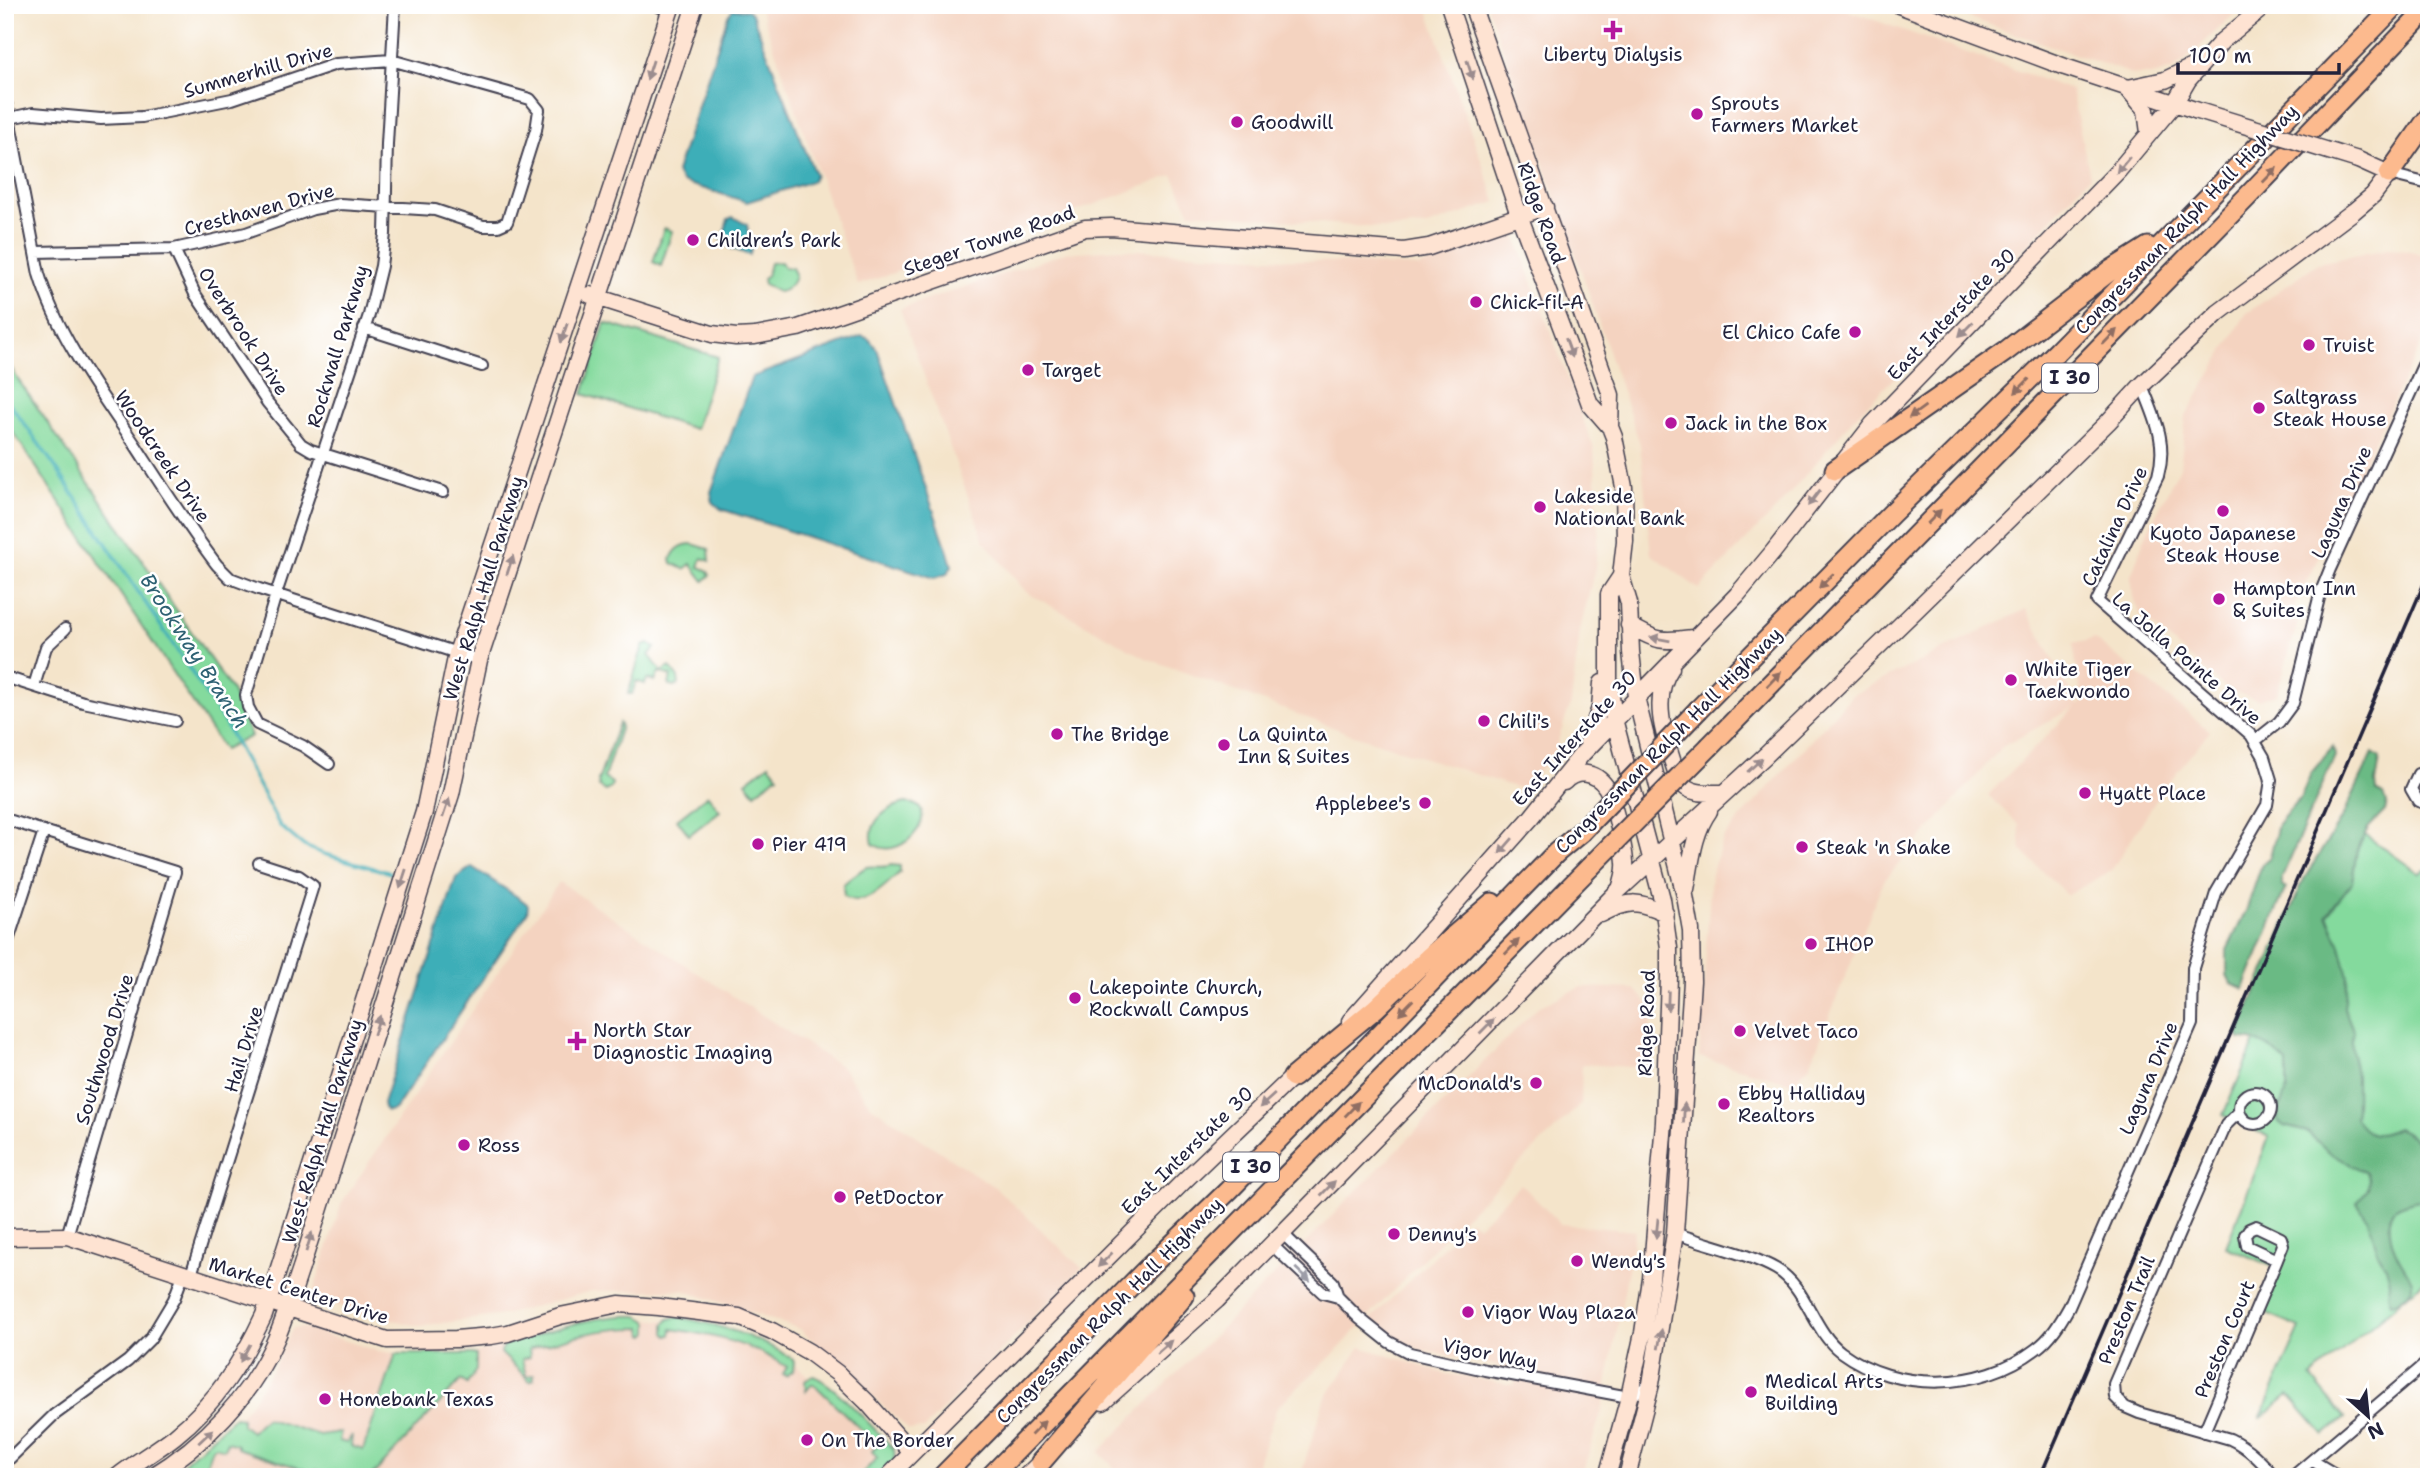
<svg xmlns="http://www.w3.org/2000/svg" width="2434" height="1482" font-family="'Shantell Sans',sans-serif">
	<rect width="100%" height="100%" fill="#fff"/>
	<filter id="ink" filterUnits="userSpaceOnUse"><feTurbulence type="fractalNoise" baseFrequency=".0143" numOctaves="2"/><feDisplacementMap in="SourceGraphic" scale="14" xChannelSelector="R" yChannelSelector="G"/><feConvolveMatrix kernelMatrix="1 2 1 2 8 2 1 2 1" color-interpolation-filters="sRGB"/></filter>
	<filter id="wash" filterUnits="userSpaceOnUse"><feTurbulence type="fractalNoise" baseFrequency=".00686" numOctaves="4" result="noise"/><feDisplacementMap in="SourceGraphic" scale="28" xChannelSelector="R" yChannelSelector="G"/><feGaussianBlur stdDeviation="1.57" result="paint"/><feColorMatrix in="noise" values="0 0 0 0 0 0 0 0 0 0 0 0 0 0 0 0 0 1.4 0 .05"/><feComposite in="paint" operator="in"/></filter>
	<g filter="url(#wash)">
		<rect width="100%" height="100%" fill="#f4e4ca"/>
		<path fill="#f4d3c0" d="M759,5h667l70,197 -69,24 -36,3 -201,-17 -17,-37 -101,38 -214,72z
			M1487,5h345l239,85 19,86 -50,56 -187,187 -74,87 -80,83 -48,-35 -11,-110 -58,-171z
			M1940,5h306l-11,8 -50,48 -13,9 -16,5h-21l-165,-57z
			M1515,235l79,214 5,82 -4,37 -15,62 -9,73 -17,49 -30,38 -176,-57 -202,-75 -120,-66 -42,-51 -84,-232 164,-56 55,-4 299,18z
			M2392,248l37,8v71l-138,287 8,4 -22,76 -19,6 -31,-11 -88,-75 -8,-28v-11l17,-45 32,-63 6,-51 60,-102 72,-51z
			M2026,609l52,96 4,-3 -9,-58 21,-5 116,92 -47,58 -52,82 -44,24 -46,-45 -2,-25 -31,-30 87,-88 -73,40 -119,135 -73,183 -18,18 -93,-26 12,-183 13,-37 128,-142z
			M559,882l284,186 28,38 125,82 86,80 -158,161 -15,1 -109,-101 -117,-39 -92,1 -87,24 -85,11 -66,-15 -41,-15 30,-94z
			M1581,987l54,2 18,21 -8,58 -63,-4 -1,40 -140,136 -105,112 -59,55 -24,70h-130l-24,-25 439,-445z
			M1521,1184l39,40 75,7 -32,176 -22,70h-281l24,-77 37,-53 86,27 67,11 3,-15 -96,-20 -24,-10 -28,-19 101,-101 8,6z
			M610,1317l78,5 106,42 31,25 75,67 -21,21h-708l58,-49 24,-28 19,-30 21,-42 10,-1 74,24 51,6 44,-3z"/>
		<path fill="#84da9d" stroke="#537e6c" stroke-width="2" d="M664,228l8,3 -11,35 -8,-4z
			M781,262l3,5 8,1 3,6c0,8 -8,17 -17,18l-14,-8 -1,-5 4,-4 3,-12z
			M605,323l113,34 -23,72 -112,-35z
			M5,357l12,21 215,313 19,45 -27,14 -219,-330z
			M692,544l17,5 1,12 -8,-3 -3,9 8,3 3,5 -6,6 -13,-17 -7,5 -12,-6 -1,-4c4,-10 10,-15 21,-15z
			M649,644l6,4 -6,7 13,17 8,-5 8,11 1,6 -4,3 -6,-2 2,-9 -12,-4 -4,9 -8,-2 -2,5 -9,-3 -4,13h-4l15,-48z
			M619,723l2,3 -17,52 8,5 -1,5 -6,3 -6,-4 -1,-6z
			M769,764l9,11 -23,18 -9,-11z
			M708,795l12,16 -31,24 -12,-16z
			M905,803c41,0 0,62 -32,41 -6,-22 13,-36 32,-41z
			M2361,832l58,41 10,-5v409l-118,100 34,41 -21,17 -35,-40 -29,24 40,-91 -38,-16 17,-43 -53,-22 43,-110 -46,-22 98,-225z
			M891,865l9,1v6c-14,13 -36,38 -56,24l-1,-11c3,-4 19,-16 24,-18 8,-2 16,2 24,-2z
			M639,1316l10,6v10l-3,3 -3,-1 -1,-6c-41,0 -74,9 -113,21l1,8 -8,2 4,17 8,-1v4l-4,2 -29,-28 2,-8c45,-13 89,-31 136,-29z
			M677,1317c40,7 80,19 114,41l3,3 -1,10 -7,5 -3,-2 4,-7c-35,-23 -74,-32 -115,-38l-1,6 -3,1 -3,-3v-9l4,-5z
			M396,1354h76l4,1v15l-9,14 -6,-4 -90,97h-45l1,-3 -11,-4 -1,3 -78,-25v-3l-10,-3 -3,7 -8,-3 -4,2 -10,29h-27v-6l59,-54 8,1v7l9,7 14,-14 54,17 22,-3 -2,9 8,2 5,-8 -1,11 12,4z
			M812,1376c17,2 67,58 82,73l1,11 -12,17h-24l18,-19 -5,-7 5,-6 -58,-56 -7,-5 -6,7 -1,-10z"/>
		<path fill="#6bba84" stroke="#466e60" stroke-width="2" d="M2333,747l2,9 -53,121v10h4l-42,102 -13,-6 -4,-8v-25l19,-39 16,-47 8,-7 8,-33 23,-27 10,-24z
			M2373,753l7,5 -4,25 1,8 7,4 3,8 -2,8 -17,17 -11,22 -5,32 -25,33 12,27 9,34 -4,32 10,24c-6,16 1,28 2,45 0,14 1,27 -1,41 12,20 23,19 42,10 37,15 16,33 27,61l5,1v11c-11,-2 -17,0 -27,4 -8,3 -12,6 -12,15 -2,17 5,33 14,47 2,4 7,10 8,14 2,12 -11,20 -21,22l-3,-9 2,-12 -4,-15 -8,-14 -9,-31 -12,-20 11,-13 1,-9 -3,-7 -36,-20 -23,-21 -23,-6 -6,-5v-9l9,-23v-26c-14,-14 -27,-24 -47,-24l-2,-5 66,-155 39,-63z"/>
		<path fill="#3daeb8" stroke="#30687a" stroke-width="2" d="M733,9l15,1 4,4 63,161 -3,6 -65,21 -65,-20 -6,-10 52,-156z
			M733,217l14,8 4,26 -2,4 -18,-7 -9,-7 6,-22z
			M862,336l7,3 8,10 71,203 4,14 -5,8 -13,4 -213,-69 -8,-7 -2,-10 41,-115z
			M472,867l50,33 6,5 -1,8 -129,192 -5,5 -6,1 -3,-3 -1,-5 73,-225z"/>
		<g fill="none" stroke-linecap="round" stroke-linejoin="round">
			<path stroke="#3daeb8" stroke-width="3.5" d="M5,397l49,68 168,253 58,108 24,20 20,8 67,19"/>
		</g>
	</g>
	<g filter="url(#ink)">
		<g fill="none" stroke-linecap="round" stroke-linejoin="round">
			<g stroke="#423f50" stroke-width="14">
				<path id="street" d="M655,5l15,5
					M5,97l34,177c19,63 61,119 97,172 26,40 52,81 81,119l13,13 29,11 220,71
					M10,118l23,-5 68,6 41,-2 90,-18 104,-35 55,-4 139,39 9,11 -3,20 -29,92 -9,4h-15l-48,-16 -95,-6 -27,5 -67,24 -72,16 -139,3
					M2389,174l40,10
					M174,249l21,45 72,108 34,42 10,6 132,42
					M364,328l118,38
					M5,677l78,25 92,19
					M34,686l12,-39 19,-18
					M2255,741l24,-19 14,-19 27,-109 10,-25 99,-217
					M329,764l-26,-18 -46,-22 -9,-17 -2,-12 30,-101 93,-279 12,-49 4,-32 2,-90 8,-139
					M2429,773l-11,1 -7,15 7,12 11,4
					M5,819l170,53 -108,364
					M5,950l39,-119
					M2239 1108a16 16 0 1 1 32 0a16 16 0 1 1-32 0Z
					M2239,1112l-13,13 -112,259 1,13 10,10 14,6 91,26c19,9 31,22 45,38
					M2256,1226l25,12 2,7 -6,15 -30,-14 -2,-11 4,-6z
					M1675,1233c29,11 75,21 101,36 31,18 36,61 65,83 56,41 140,39 195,-3 15,-11 24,-26 33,-42l123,-283 1,-56 23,-75 51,-88 4,-25 -7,-23 -13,-22 -154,-134 61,-125c10,-35 -4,-59 -16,-91
					M1283,1234l50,48 5,15 21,21 30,24 21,11 75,17 144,27 22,-13
					M1272,1245l51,48 15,4
					M190,1278l123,-392 -14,-10 -40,-13
					M2204,1432l73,-172
					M2313,1461l27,16
					M5,1463l49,-48 74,-54 22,-22 24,-40 9,-24
					M2292,1477l137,-116"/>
			</g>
			<g stroke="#423f50" stroke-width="19">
				<path id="secondary" d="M1449,5l70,210 60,159 11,30 20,23 4,10 10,50 1,54 -4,35 8,27 2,49 5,45 49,199 6,34 1,51 -17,252 -24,151 -24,93
					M1472,5l139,390 -1,32
					M1899,5l166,62 130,43
					M2128,88l37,-8 31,-15
					M2129,90l17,20 3,23
					M590,295l122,39 24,3 19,-1 43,-8 287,-100 26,-1 293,24 25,-4 116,-40
					M1629,625c28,17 33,17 64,13
					M1671,668c-23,33 -3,78 8,113 11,14 28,12 45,12
					M1588,742l12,-34 2,-25
					M1564,782c12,-13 31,-11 42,5 7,11 18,60 19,75 1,9 -2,18 -5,27
					M1686,889c5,-26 7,-56 23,-78
					M1601,914c28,-14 36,-14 64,-1
					M1350,1021l181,-203 51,-64 155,-159 36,-43 100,-128 245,-253 56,-67 14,-24 34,-39 44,-36
					M5,1237l62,-1 320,104 69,-1 35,-3 17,-3 52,-17 59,-12 40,3 80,10 33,14 37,21 28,21 30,29 44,50
					M1103,1402l114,-102 403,-411 146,-134 152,-147 190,-186 34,-37 76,-72 136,-102 19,-16 16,-21 -31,-14
					M117,1477c19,-15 39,-26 58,-41 41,-33 67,-74 89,-121l160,-503 33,-159 215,-648
					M151,1477c53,-32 100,-81 125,-138 10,-23 17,-48 25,-71l150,-474 28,-134 216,-655
					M888,1477l298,-298 116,-111
					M1025,1477l24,-23
					M1607,1477l22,-80 14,-64 8,-54 13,-157 5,-145v-29l-7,-49 -48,-180 -5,-37v-88l12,-18"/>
			</g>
			<g stroke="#423f50" stroke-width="23">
				<path id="highway" d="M2389,174l40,-57
					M1835,470l171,-119 104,-80 38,-24
					M1699,709l192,-195 167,-163 338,-346
					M1710,746l536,-548 183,-191
					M1293,1077l83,-69 52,-50 64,-55
					M1041,1462l143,-166
					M942,1477l202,-205 85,-82 327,-337 25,-21
					M990,1477l600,-610"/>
			</g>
			<use href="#street" stroke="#fff" stroke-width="10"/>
			<use href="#secondary" stroke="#fee3d2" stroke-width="16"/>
			<use href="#highway" stroke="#fcba8e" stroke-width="19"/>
			<path stroke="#22223b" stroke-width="3.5" d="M2040,1477l389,-905"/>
			<g stroke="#423f50" stroke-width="19" stroke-linecap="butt">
				<path id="secondary-bridge" d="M2195,110l163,50"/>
			</g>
			<g stroke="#423f50" stroke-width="23" stroke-linecap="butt">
				<path id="highway-bridge" d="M1581,832l118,-123
					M1590,867l120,-121"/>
			</g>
			<use href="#secondary-bridge" stroke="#fee3d2" stroke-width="16"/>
			<use href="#highway-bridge" stroke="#fcba8e" stroke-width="19"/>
		</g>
		<defs><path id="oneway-solid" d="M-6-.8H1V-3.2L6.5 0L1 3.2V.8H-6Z" transform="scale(1.75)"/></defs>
		<g fill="#9b8c8e">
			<use href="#oneway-solid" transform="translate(650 70) rotate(108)"/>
			<use href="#oneway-solid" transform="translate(1470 70) rotate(72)"/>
			<use href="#oneway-solid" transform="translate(2123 165) rotate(130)"/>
			<use href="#oneway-solid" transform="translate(1966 329) rotate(135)"/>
			<use href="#oneway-solid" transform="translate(564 333) rotate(109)"/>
			<use href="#oneway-solid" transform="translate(1569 348) rotate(70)"/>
			<use href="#oneway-solid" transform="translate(1814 498) rotate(127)"/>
			<use href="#oneway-solid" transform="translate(510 565) rotate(-72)"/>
			<use href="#oneway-solid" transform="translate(1660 639) rotate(-170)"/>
			<use href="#oneway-solid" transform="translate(1755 765) rotate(-42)"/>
			<use href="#oneway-solid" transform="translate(446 808) rotate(-71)"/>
			<use href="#oneway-solid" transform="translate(1506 846) rotate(131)"/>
			<use href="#oneway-solid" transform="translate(403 879) rotate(108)"/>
			<use href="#oneway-solid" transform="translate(1668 1001) rotate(92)"/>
			<use href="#oneway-solid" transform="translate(377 1025) rotate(-72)"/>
			<use href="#oneway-solid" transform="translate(1487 1026) rotate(-45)"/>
			<use href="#oneway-solid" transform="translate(1267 1101) rotate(138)"/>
			<use href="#oneway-solid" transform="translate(1684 1113) rotate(-87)"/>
			<use href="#oneway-solid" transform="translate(1328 1188) rotate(-45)"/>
			<use href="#oneway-solid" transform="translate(1657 1228) rotate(96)"/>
			<use href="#oneway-solid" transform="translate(309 1242) rotate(-73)"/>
			<use href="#oneway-solid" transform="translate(1105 1260) rotate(135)"/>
			<use href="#oneway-solid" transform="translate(1660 1339) rotate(-80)"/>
			<use href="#oneway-solid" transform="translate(1164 1347) rotate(-41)"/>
			<use href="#oneway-solid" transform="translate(245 1353) rotate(119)"/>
			<use href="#oneway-solid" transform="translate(206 1436) rotate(-43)"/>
		</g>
		<g fill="#8f6e64">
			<use href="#oneway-solid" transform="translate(2270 175) rotate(-46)"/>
			<use href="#oneway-solid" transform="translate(2110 337) rotate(-46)"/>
			<use href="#oneway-solid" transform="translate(2022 386) rotate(135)"/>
			<use href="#oneway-solid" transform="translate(1917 412) rotate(144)"/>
			<use href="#oneway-solid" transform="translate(1934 517) rotate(-46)"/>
			<use href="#oneway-solid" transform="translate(1826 581) rotate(135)"/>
			<use href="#oneway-solid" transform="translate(1774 679) rotate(-46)"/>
			<use href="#oneway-solid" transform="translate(1512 947) rotate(-46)"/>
			<use href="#oneway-solid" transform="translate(1406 1007) rotate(134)"/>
			<use href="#oneway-solid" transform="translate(1352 1109) rotate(-46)"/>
			<use href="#oneway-solid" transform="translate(1038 1428) rotate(-45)"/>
		</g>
		<use fill="#9c9ca7" href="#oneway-solid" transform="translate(1303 1275) rotate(43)"/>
	</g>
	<g fill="#b5179e" stroke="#fff" stroke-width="2.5">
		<path d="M1609.5 19.5h7v7h7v7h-7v7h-7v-7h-7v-7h7z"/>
		<circle cx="1697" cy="114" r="7"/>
		<circle cx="1237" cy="122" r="7"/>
		<circle cx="693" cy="240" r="7"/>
		<circle cx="1476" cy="302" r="7"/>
		<circle cx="1855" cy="332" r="7"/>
		<circle cx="2309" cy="345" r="7"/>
		<circle cx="1028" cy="370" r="7"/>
		<circle cx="2259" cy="408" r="7"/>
		<circle cx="1671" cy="423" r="7"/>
		<circle cx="1540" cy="507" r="7"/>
		<circle cx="2223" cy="511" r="7"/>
		<circle cx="2219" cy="599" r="7"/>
		<circle cx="2011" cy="680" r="7"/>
		<circle cx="1484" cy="721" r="7"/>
		<circle cx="1057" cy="734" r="7"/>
		<circle cx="1224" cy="745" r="7"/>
		<circle cx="2085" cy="793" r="7"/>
		<circle cx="1425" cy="803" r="7"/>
		<circle cx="758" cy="844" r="7"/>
		<circle cx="1802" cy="847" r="7"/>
		<circle cx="1811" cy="944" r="7"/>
		<circle cx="1075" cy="998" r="7"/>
		<circle cx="1740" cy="1031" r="7"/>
		<path d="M573.5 1030.5h7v7h7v7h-7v7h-7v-7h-7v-7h7z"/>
		<circle cx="1536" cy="1083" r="7"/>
		<circle cx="1724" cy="1104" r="7"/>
		<circle cx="464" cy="1145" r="7"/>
		<circle cx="840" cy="1197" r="7"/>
		<circle cx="1394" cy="1234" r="7"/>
		<circle cx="1577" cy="1261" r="7"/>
		<circle cx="1468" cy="1312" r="7"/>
		<circle cx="1751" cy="1392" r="7"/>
		<circle cx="325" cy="1399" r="7"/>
		<circle cx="807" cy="1440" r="7"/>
	</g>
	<g text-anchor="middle" stroke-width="5" stroke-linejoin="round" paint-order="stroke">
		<g fill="#fff" stroke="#646476" stroke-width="2">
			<rect x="2042" y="363.5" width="56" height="29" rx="5"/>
			<rect x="1223" y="1152.5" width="56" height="29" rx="5"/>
		</g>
		<g font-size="18" font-weight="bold" fill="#22223b">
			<text x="2070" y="384">I 30</text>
			<text x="1251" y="1173">I 30</text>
		</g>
		<g font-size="19" fill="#22223b" stroke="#fff" text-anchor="start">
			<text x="1613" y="61" text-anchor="middle">Liberty Dialysis</text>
			<text x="1711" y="110">Sprouts<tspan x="1711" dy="22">Farmers Market</tspan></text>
			<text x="1251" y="129">Goodwill</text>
			<text x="707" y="247">Children’s Park</text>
			<text x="1490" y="309">Chick-fil-A</text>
			<text x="1841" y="339" text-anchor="end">El Chico Cafe</text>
			<text x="2323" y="352">Truist</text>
			<text x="1042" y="377">Target</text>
			<text x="2273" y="404">Saltgrass<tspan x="2273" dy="22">Steak House</tspan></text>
			<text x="1685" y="430">Jack in the Box</text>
			<text x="1554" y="503">Lakeside<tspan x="1554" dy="22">National Bank</tspan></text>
			<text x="2223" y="540" text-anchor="middle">Kyoto Japanese<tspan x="2223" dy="22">Steak House</tspan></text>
			<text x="2233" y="595">Hampton Inn<tspan x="2233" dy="22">&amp; Suites</tspan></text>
			<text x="2025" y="676">White Tiger<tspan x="2025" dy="22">Taekwondo</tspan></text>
			<text x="1498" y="728">Chili's</text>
			<text x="1071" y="741">The Bridge</text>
			<text x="1238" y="741">La Quinta<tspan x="1238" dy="22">Inn &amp; Suites</tspan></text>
			<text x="2099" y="800">Hyatt Place</text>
			<text x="1411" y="810" text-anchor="end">Applebee's</text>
			<text x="772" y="851">Pier 419</text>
			<text x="1816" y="854">Steak 'n Shake</text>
			<text x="1825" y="951">IHOP</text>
			<text x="1089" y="994">Lakepointe Church,<tspan x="1089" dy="22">Rockwall Campus</tspan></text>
			<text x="593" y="1037">North Star<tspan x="593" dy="22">Diagnostic Imaging</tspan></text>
			<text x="1754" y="1038">Velvet Taco</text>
			<text x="1522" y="1090" text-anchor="end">McDonald's</text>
			<text x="1738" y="1100">Ebby Halliday<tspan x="1738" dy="22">Realtors</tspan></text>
			<text x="478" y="1152">Ross</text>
			<text x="854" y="1204">PetDoctor</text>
			<text x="1408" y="1241">Denny's</text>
			<text x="1591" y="1268">Wendy's</text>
			<text x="1482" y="1319">Vigor Way Plaza</text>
			<text x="1765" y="1388">Medical Arts<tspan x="1765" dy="22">Building</tspan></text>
			<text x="339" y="1406">Homebank Texas</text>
			<text x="821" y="1447">On The Border</text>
		</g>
		<g font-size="19" fill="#22223b" stroke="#fff">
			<text transform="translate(258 70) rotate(-16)" y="7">Summerhill Drive</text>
			<text transform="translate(259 209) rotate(-15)" y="7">Cresthaven Drive</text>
			<text transform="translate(1542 213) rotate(70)" y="7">Ridge Road</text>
			<text transform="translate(2186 219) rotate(-46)" y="7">Congressman Ralph Hall Highway</text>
			<text transform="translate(989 240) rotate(-19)" y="7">Steger Towne Road</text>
			<text transform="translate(1951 314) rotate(-46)" y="7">East Interstate 30</text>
			<text transform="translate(244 331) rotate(57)" y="7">Overbrook Drive</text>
			<text transform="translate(337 346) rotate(-73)" y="7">Rockwall Parkway</text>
			<text transform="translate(163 456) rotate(56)" y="7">Woodcreek Drive</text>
			<text transform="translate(2341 502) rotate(-66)" y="7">Laguna Drive</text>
			<text transform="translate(2114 526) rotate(-65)" y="7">Catalina Drive</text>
			<text transform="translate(483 588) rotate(-73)" y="7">West Ralph Hall Parkway</text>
			<text transform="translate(2187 658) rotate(41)" y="7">La Jolla Pointe Drive</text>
			<text transform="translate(1574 738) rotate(-48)" y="7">East Interstate 30</text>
			<text transform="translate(1668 740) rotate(-45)" y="7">Congressman Ralph Hall Highway</text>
			<text transform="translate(1646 1023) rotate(-88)" y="7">Ridge Road</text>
			<text transform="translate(104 1049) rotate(-73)" y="7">Southwood Drive</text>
			<text transform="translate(243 1049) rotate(-73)" y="7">Hail Drive</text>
			<text transform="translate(2148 1078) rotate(-67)" y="7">Laguna Drive</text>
			<text transform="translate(322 1131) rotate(-73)" y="7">West Ralph Hall Parkway</text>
			<text transform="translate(1187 1150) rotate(-44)" y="7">East Interstate 30</text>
			<text transform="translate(299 1290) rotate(17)" y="7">Market Center Drive</text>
			<text transform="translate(1109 1310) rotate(-45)" y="7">Congressman Ralph Hall Highway</text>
			<text transform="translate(2126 1310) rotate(-67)" y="7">Preston Trail</text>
			<text transform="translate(2224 1339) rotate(-67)" y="7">Preston Court</text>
			<text transform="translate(1490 1353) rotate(11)" y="7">Vigor Way</text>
		</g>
		<g font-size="21" font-style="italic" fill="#2e6173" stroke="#fff">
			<text transform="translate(194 651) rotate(57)" y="7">Brookway Branch</text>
		</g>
	</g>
	<rect width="2434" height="1482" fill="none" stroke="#fff" stroke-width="28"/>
	<g transform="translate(2368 1416) rotate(153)" stroke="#ffffff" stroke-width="5" paint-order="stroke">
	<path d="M0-5L12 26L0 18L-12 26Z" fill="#22223b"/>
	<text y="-10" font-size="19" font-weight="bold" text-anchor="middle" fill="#22223b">N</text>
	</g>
	<path d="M2178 63v10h161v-10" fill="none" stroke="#22223b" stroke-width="3.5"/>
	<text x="2189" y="63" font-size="21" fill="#22223b" stroke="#ffffff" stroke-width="5" paint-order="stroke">100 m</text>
</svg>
